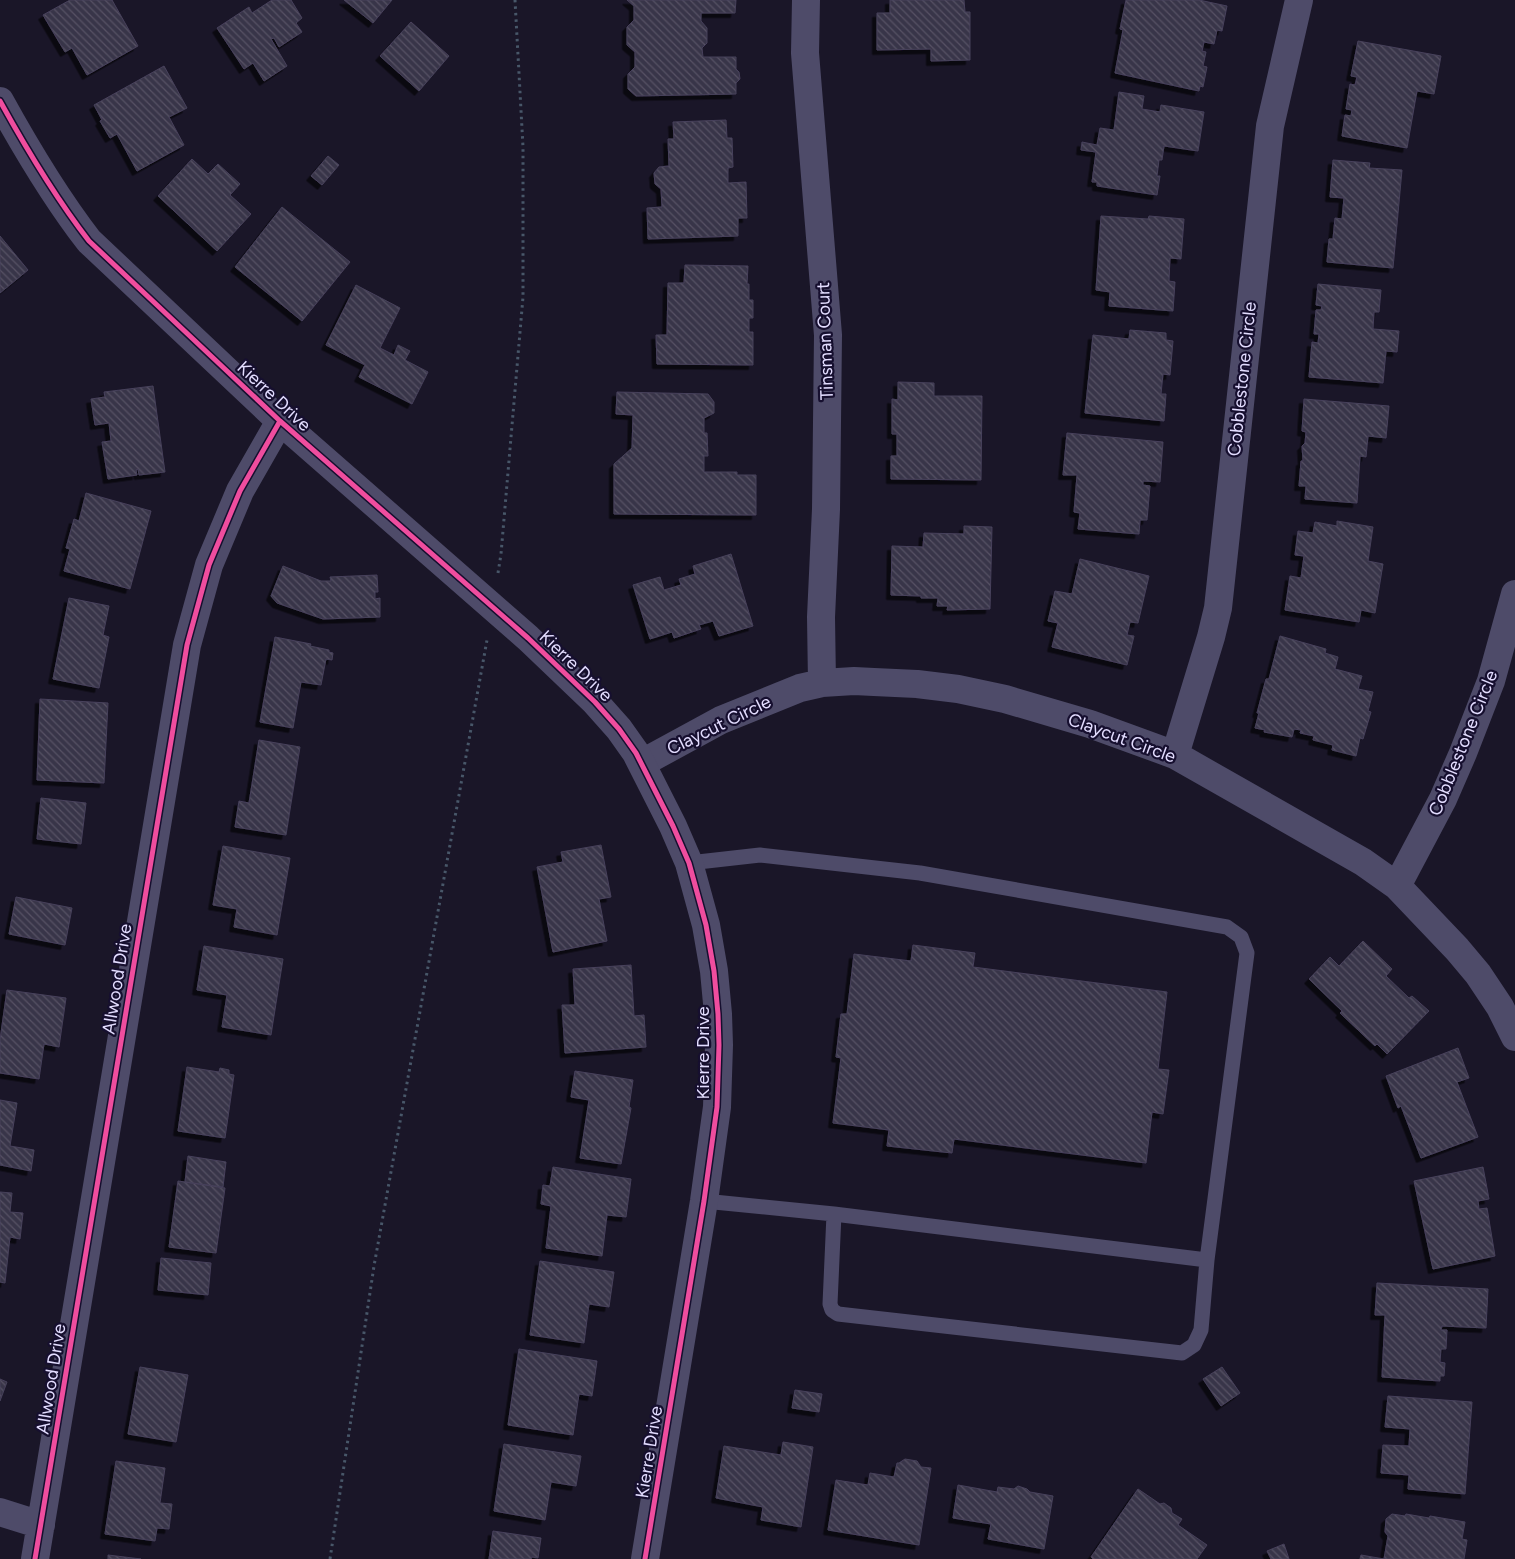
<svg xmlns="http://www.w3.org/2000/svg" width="1515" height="1559" font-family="Figtree,sans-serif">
	<defs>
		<pattern id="building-back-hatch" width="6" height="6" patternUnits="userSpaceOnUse" patternTransform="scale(1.25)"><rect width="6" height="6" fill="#393549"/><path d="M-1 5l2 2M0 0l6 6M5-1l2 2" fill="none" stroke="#565264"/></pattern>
		<filter id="shadow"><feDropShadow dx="-4.5" dy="4.5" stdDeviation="0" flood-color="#0009"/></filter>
	</defs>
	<rect width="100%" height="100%" fill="#1a1628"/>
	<path fill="url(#building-back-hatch)" stroke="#47415b" filter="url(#shadow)" d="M70,0h42l26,46 -51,29 -15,-27 -7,4 -22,-37z
		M272,0h19l11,18 -6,5 6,9 -23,15 -5,-9 -3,1 16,27 -23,15 -11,-18 -9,6 -27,-41 32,-21 3,6z
		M344,0h48l-19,23z
		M627,0h109l-1,13h-34v8l6,7v15l-5,5 1,9h33v12l3,3 1,7 -4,4v11l-100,2 -8,-7v-15l7,-7v-15l-8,-7v-18l7,-7v-14z
		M890,0h74l1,12h5v48l-39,1v-12l-54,1v-37h13z
		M1126,0h73l28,6 -5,25 -5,-1 -3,14 -10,-2 -2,9 4,1 -3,14 4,1 -4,20 -3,-1 -1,5 -84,-18 8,-43 -3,-1z
		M411,22l38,34 -30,35 -39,-35z
		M1358,41l83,15 -7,38 -17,-3 -10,57 -65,-12 3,-21 6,1 1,-6 -6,-1 4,-25 5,1 2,-8 -6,-1z
		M164,66l23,42 -18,9 15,28 -47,26 -20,-37 -7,4 -10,-17 2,-1 -8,-15z
		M1119,92l25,4 -2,13 18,3 1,-7 43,7 -6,39 -34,-5 -2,14h-3l-2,16h3l-3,19 -60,-9v-4h-5l4,-30 -15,-2 1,-8 15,3 3,-17 14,2z
		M726,120l1,18h5l1,29 -5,1v15l18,-1 1,36h-9v18l-90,3 -1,-31 15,-1 -1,-18 -6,-5 -1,-11 5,-6 10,-1 -1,-27h6l-1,-17z
		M328,156l11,9 -17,20 -11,-9z
		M192,159l16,15 10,-10 22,20 -10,11 21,19 -34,37 -59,-55z
		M1333,160l37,3 -1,5 33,2 -9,98 -66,-6 2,-23h4l2,-21 7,1 2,-21 -14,-1z
		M282,207l68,55 -48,59 -67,-54z
		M1101,216l47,3 1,-3 35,3 -3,40 -11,-1 -1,23 6,1 -2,29 -64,-5 1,-14 -14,-2z
		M0,236l28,34 -28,23z
		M685,265l63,1 -1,18h2v16h4v18h-4v14h4v33l-96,-1 -1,-29h11l1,-52h16z
		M1318,284l63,6 -2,22h-5l-1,17 26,2 -2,21 -11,-1 -3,32 -74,-6 3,-35 6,1 1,-9h-5l2,-24h5l1,-4 -6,-1z
		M356,285l44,23 -20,40 14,7 4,-10 12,6 -5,9 23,12 -16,32 -53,-27 6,-12 -39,-20z
		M1130,330l36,3v7l7,1 -3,34 -7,-1 -2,20h5l-2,27 -79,-8 8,-78 36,4z
		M898,382l36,1v13h48l-1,84 -90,-1v-23h6v-22h-5v-35l6,1z
		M153,386l12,86 -26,3 -1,-6 -2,1 1,5 -29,4 -6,-37 9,-1 -2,-18 -14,2 -4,-26 14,-2 -1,-5z
		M617,392l91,2 6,8v11l-10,5v15h3l1,23h-4v16h33v3h19v40l-142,-1v-50l18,-16 1,-33 -17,-1z
		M1304,399l85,7 -3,32 -18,-2 -2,21 -6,-1 -3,47 -52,-4 1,-13h-7l2,-25h2l-1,-15 3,-3 1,-11 -4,-1z
		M1067,433l96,9 -3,40 -17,-1v4l7,1 -3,34h-7l-1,14 -61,-5 2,-16 -6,-1 3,-37h-14z
		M86,493l65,18 -21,78 -66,-18 6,-22 -4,-1 8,-29 5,2z
		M1337,521l36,6 -5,34 15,3 -8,49 -14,-3 -2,12 -74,-12 5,-34 11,2 3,-22 -9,-1 3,-24 15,2 2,-11 22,4z
		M964,526l28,1 -2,82 -43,1 1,-4h-11l1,-8h-17v-2l-30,-1 1,-49 31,1 1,-14 40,1z
		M731,554l22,72 -34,10 -6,-15 -14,4 2,4 -27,9 -2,-6 -22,7 -17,-54 27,-8 4,13 17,-5 -2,-6 16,-5 -2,-8z
		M1080,559l69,17 -11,47 -8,-1 -3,13 7,1 -7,29 -75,-18 6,-24 -10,-2 7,-30 17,3z
		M283,566l38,15h10l-1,-4 47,-2 1,17h-3v7l5,-1v19l-57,2 -46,-16 -6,-7z
		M69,598l40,8 -6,29 6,2 -10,51 -46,-9z
		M1280,636l46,13 -1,4 13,4 -3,12 27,7 -4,13 15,3 -5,19 3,1 -8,27 -3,-1 -4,18 -24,-6 1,-5 -20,-5 1,-4 -14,-3 1,-3 -7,-1 -2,8 -28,-5 1,-2 -10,-2 4,-15h-2l9,-34h3z
		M275,637l36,7 -1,2 19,4v2l4,1 -1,7 -6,-1 -5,26 -20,-3 -8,46 -33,-6z
		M40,699l68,4 -4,80 -67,-3z
		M259,740l41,7 -14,88 -51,-8 4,-26 10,2z
		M41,798l45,5 -5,41 -44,-5z
		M601,845l10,52 -12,2 8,42 -54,11 -16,-85 26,-5 -2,-10z
		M223,846l67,12 -13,77 -43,-8 3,-18 -24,-4z
		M16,897l56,11 -7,37 -56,-11z
		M1363,941l29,28 -6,7 23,22 3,-2 17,15 -42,43 -10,-10 -2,2 -35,-33 2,-2 -33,-32 21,-22 9,9z
		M913,945l62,8 -2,14 194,25 -9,77 11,1 -6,44 -11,-2 -6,51 -192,-24 -2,14 -65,-7 2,-16 -56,-7 8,-65 -5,-1 5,-43h6l7,-60 57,7z
		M204,946l79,13 -12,76 -49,-8 5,-32 -30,-5z
		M631,965l3,51 10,-1 2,32 -81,6 -3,-48h13l-2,-36z
		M7,990l59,8 -7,49 -15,-3 -5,35 -39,-6v-33z
		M1458,1048l11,30 -12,4 21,55 -57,21 -20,-52 -3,2 -12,-32z
		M187,1067l32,5 1,-4 9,2v4l5,1 -9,63 -47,-7z
		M575,1071l58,9 -4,27 2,1 -10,56 -41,-6 9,-58 -18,-3z
		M0,1100l17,3 -7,43 24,4 -3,21 -31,-6z
		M188,1156l38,6 -3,25 -38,-5z
		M553,1167l78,12 -5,38 -19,-2 -5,41 -56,-8 5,-42 -10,-2 2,-19 7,1z
		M1483,1167l6,32 -11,2 1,8 8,-1 8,48 -62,13 -19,-88z
		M178,1181l47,7 -9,65 -47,-6z
		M0,1192l12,1 -2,19 13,1 -3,26 -10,-2 -5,46 -5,-1z
		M161,1258l50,5 -3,32 -50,-5z
		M540,1261l74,11 -5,35 -20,-3 -5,39 -54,-8z
		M1377,1283l111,6 -2,39 -44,-2 -1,4h6l-1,19h-5l-1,13 5,1 -1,13h-4v5l-58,-4 3,-62h-10z
		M519,1349l78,12 -5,35 -13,-2 -6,41 -65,-10z
		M140,1367l48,8 -12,67 -48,-8z
		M1222,1367l18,26 -19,13 -18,-27z
		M0,1379l7,3 -7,19z
		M795,1390l27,4 -3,18 -27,-4z
		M1388,1396l84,6 -7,92 -57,-5 1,-14 -28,-2 2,-28 26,1 1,-17 -25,-2z
		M783,1442l30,5 -12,80 -40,-7 2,-13 -47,-9 8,-52 57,9z
		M504,1444l77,12 -5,30 -25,-4 -6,38 -51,-9z
		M905,1459l12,2 4,6 10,1 -12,77 -91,-15 8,-50 32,5 2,-12 24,4 3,-14h2z
		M116,1461l49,7 -5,35 12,1 -3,25 -12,-1 -2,13 -50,-7z
		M958,1485l39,7 1,-5 16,2 4,-3 9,3 3,3 23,4 -9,53 -56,-10 3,-15 -38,-6z
		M1138,1489l22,15 4,-1 7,5 1,5 10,6 -4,6 29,20 -10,14h-104l-2,-2z
		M1392,1514l13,2 1,-2 23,4 1,-2 35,6 -3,17 5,1 -3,19h-104l1,-4 23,4 4,-23 -3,-4 1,-13z
		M493,1531l48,7 -3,20 -6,-1 -1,2h-42z
		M1284,1544l5,15h-18l-4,-8z
		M108,1555l33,4h-33z"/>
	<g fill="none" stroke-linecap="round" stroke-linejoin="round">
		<path stroke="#485769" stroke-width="3" stroke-dasharray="2.5 4" stroke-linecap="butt" d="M498,573l3,-19 22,-257v-150l-8,-147
			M330,1559l44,-293 113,-626"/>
		<path stroke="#4e4b69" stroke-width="15" d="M689,863l71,-8 160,18 307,54 14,10 6,16 -40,307 -373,-46 -130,-13
			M834,1214l-4,90 2,6 6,4 344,39 12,-8 7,-15 6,-70"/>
		<path stroke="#4e4b69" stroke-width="28" d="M806,0l-1,53 23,282 -2,174 -5,108 1,66
			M1175,755l36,-118 7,-29 52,-482 29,-126
			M642,763l79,-43 79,-32 22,-5 32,-2 20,1 43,2 41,5 47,10 85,25 85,31 188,107 34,24 60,63 21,25 22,33 15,30
			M1397,886l46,-87 20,-46 28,-72 24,-87
			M0,1512l41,13
			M35,1559l152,-914 22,-80 31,-74 40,-70"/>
		<path stroke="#4e4b69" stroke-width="28" d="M0,101c27,49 55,96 89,140l191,180 248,217 67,64 24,27 17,24 37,73 16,37 17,62 8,46 4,43 1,31 -2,62 -13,94 -59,358"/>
		<g stroke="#160f2f" stroke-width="8">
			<path id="cycleway" d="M0,101c27,49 55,96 89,140l191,180 248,217 67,64 24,27 17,24 37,73 16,37 17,62 8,46 4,43 1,31 -2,62 -13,94 -59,358
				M35,1559l152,-914 22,-80 31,-74 40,-70"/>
		</g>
		<use href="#cycleway" stroke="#ef4d9e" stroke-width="5"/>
	</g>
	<g text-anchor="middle" stroke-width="4.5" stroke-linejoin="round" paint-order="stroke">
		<g font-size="18" fill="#e3ddff" stroke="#160f2f">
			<text transform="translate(825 341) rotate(-92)" y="6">Tinsman Court</text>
			<text transform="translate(1242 379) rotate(-84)" y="6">Cobblestone Circle</text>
			<text transform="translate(274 396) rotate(43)" y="6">Kierre Drive</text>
			<text transform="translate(576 666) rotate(44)" y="6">Kierre Drive</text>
			<text transform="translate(719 725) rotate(-26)" y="6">Claycut Circle</text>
			<text transform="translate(1122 738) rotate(20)" y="6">Claycut Circle</text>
			<text transform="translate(1463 743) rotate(-68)" y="6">Cobblestone Circle</text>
			<text transform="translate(117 979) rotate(-81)" y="6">Allwood Drive</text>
			<text transform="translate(703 1053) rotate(-90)" y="6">Kierre Drive</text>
			<text transform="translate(51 1379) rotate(-81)" y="6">Allwood Drive</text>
			<text transform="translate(649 1452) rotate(-81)" y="6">Kierre Drive</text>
		</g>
	</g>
</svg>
